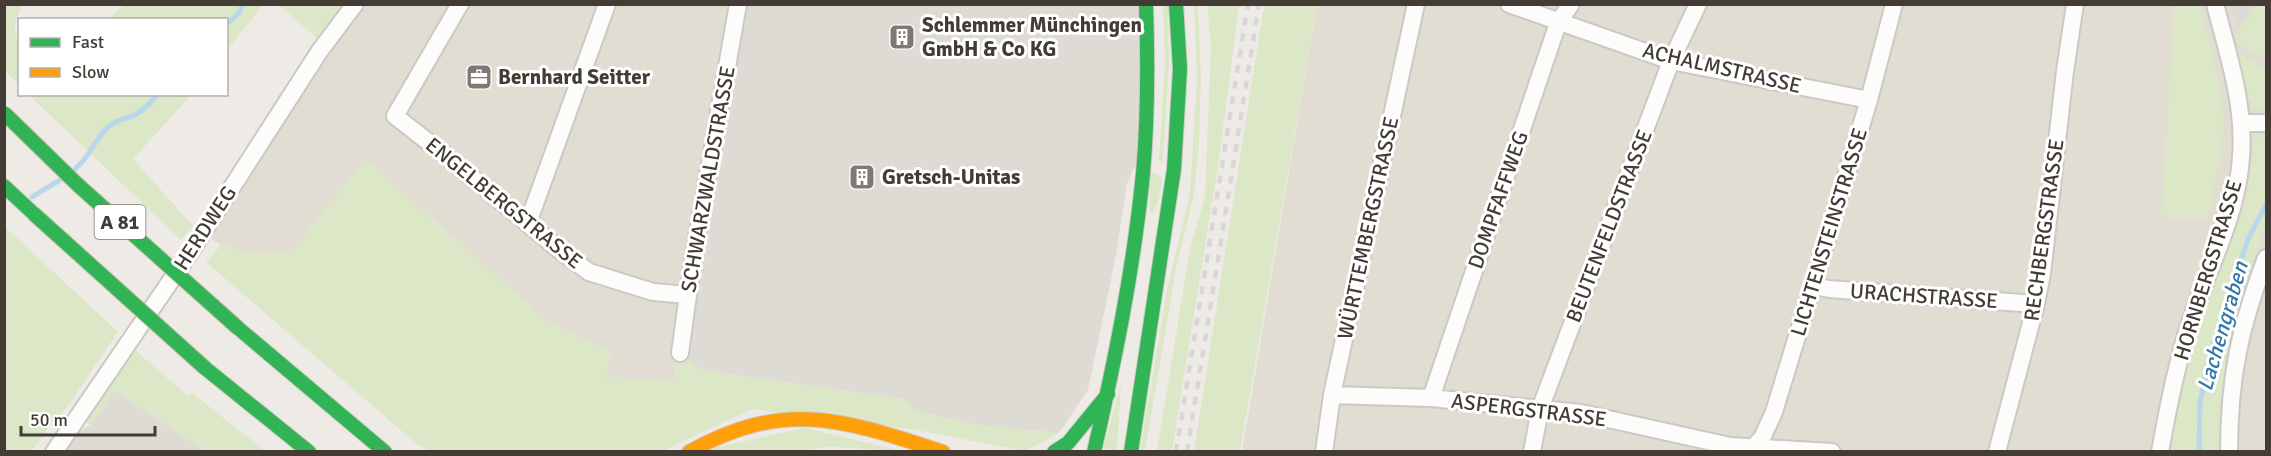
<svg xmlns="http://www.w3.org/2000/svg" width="2271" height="456" font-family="Signika,sans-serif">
	<rect width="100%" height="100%" fill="#eeebe6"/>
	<path fill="#e1ddd3" d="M355,5h383l-64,376 -68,-3 4,-27 -62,-29 -182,-163 -75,93 -34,2 -36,-9 -19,-12z
		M1317,5h949v446l-1024,1z"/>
	<path fill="#dedad4" d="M738,5h407v137l-18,42 -11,71 -28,135 -29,43 -81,-8 -63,-14 -11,-12 -203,-29 -21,-17z
		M114,390l62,41 30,20 -146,1 21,-22 10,-5z"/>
	<path fill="#dbe7c7" d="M4,5h18l-8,20 5,23v37l-14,-14z
		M124,5v-1l139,1 -36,45 -1,-30 -117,-1z
		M279,5h68l-27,36z
		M1163,5h5l1,59 -6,98 -4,-1 6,-99z
		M1194,5h4l3,73 -2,68 -5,49 -17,68 -32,188 -5,1 27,-161 23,-99 7,-115z
		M1207,5h32l-20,154 -47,292h-15l33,-202 15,-53 6,-151z
		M1264,5h53l-77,446h-46z
		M2174,5h26c8,35 20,71 23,108 2,36 -8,71 -15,105h-47z
		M2256,5h10v53l-33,-17z
		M2236,49l30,23v37l-14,2z
		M29,95h162l-58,64 60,67 -12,14z
		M2262,133h4v88l-33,106 -13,72 -1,52 -53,1 25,-117 55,-133 8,-61z
		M366,159l182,163 62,29 -3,27 67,3 6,-28 21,17 204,29 10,12 63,14 81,8 -34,18 -114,-22 -159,-20 -89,42h-233l-12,-6 -212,-183 15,-17 36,9 34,-2z
		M1149,170l13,8c-1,12 -2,28 -12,36z
		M4,226l114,106 -53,78 -16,17 -17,24h-27z
		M127,343l61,53 4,-3 73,58h-59l-91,-61 -24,36 -12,-11z
		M1121,384l-4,67 -14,-3z
		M805,428l96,23 -71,-4 -39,5h-85l7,-4z"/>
	<path fill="#dddad6" d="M2231,5h20l-13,23z"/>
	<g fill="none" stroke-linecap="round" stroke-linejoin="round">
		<path stroke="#b8d7ea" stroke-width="5" d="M226,25l13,-12 4,-9
			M75,169c14,-11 19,-28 32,-41 7,-7 16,-9 25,-12 11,-4 18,-12 25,-22
			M32,197l28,-17
			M2199,452l1,-49 10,-49 38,-115 18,-34"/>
		<g stroke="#ccc9c4" stroke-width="20">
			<path id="street" d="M460,4l-65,112 50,39 112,93 32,24 64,20 35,3
				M1509,4l162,57 198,39
				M2242,123h24
				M528,223l79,-219
				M1813,286l16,3 207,15
				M680,353l12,-87 46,-262
				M1332,395l99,3 150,15 149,33 102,6
				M1431,398l127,-375 13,-19
				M54,452l135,-198 130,-202 36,-48
				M1324,452l8,-57 84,-391
				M1532,452l8,-43 131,-348 27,-57
				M1749,452l13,-14 12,-26 95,-312 25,-96
				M1997,452l39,-148 6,-30 23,-203 10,-67
				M2160,452c9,-50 19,-100 36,-147 18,-48 42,-96 45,-148 4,-53 -13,-102 -26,-153
				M2229,452c0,-75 11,-125 37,-194"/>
		</g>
		<g stroke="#cecabf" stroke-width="16">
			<path id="fast" d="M4,186l30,28
				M238,328l147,124
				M205,368l104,84
				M1054,452l14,-9 40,-49
				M1094,452c21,-92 40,-185 49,-279 5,-56 5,-112 3,-169
				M1131,452l43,-283 6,-100 -4,-65"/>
		</g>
		<g stroke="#cecabf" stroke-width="16">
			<path id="slow" d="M689,452c97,-54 155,-32 254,0"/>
		</g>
		<use href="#street" stroke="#fcfcfb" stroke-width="16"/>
		<use href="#fast" stroke="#30b455" stroke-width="14"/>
		<use href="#slow" stroke="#ff9f0a" stroke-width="14"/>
		<path stroke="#d8d7d7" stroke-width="4.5" stroke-dasharray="8 8" stroke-linecap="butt" d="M1176,452l72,-448
			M1187,452l72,-448"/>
		<g stroke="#c5b8a2" stroke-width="16" stroke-linecap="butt">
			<path id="fast-bridge" d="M4,113l74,72 160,143
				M34,214l171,154"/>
		</g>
		<use href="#fast-bridge" stroke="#30b455" stroke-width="14"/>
	</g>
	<defs>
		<g id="building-square" transform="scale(1.35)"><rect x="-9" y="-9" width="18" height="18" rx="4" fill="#7e7972" stroke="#fff"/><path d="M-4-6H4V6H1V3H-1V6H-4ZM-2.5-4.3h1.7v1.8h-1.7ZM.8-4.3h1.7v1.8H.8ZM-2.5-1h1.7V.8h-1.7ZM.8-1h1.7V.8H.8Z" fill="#fff"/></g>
		<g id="office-square" transform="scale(1.35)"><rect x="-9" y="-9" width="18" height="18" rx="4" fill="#7e7972" stroke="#fff"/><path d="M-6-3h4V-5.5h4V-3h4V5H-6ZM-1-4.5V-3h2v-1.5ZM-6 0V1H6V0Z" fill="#fff"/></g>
	</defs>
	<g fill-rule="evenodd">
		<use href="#building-square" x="902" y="37"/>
		<use href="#office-square" x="479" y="77"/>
		<use href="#building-square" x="862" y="177"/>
	</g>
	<g text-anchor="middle" stroke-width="6" stroke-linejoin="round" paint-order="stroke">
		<rect fill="#fff" stroke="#7b7671" stroke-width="1.5" x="94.5" y="205" width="51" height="34" rx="4.5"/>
		<g font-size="20" font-weight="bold" fill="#423c34">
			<text x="120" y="229">A 81</text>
		</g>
		<g font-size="21" font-weight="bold" fill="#423c34" stroke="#fff" text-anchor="start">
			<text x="922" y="32">Schlemmer Münchingen<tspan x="922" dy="24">GmbH &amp; Co KG</tspan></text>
			<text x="498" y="84">Bernhard Seitter</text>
			<text x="882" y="184">Gretsch-Unitas</text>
		</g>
		<g font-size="21" fill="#423c34" stroke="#fff">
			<text transform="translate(1722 68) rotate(13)" y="7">ACHALMSTRASSE</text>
			<text transform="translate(708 179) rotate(-80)" y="7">SCHWARZWALDSTRASSE</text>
			<text transform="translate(1498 200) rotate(-71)" y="7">DOMPFAFFWEG</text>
			<text transform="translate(504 203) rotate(39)" y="7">ENGELBERGSTRASSE</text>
			<text transform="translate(1609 226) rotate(-69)" y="7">BEUTENFELDSTRASSE</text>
			<text transform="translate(205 228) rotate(-57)" y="7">HERDWEG</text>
			<text transform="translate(1368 228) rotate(-78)" y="7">WÜRTTEMBERGSTRASSE</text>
			<text transform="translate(2044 230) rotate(-82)" y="7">RECHBERGSTRASSE</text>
			<text transform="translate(1829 232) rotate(-73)" y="7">LICHTENSTEINSTRASSE</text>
			<text transform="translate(2208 270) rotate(-73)" y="7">HORNBERGSTRASSE</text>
			<text transform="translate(1924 296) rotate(4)" y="7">URACHSTRASSE</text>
			<text transform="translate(1529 410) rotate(7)" y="7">ASPERGSTRASSE</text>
		</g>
		<g font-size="22" font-style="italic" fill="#3278a8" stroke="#fff">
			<text transform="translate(2222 326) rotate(-74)" y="8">Lachengraben</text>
		</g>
	</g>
	<rect width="2271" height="456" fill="none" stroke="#423c34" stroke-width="12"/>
	<rect x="18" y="18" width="210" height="78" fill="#ffffff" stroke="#b3b1ae" stroke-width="1.5"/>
	<rect x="30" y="38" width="30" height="9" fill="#30b455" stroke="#b3b1ae" stroke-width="1.5"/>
	<text x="72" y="48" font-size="18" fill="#423c34">Fast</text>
	<rect x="30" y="68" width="30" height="9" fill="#ff9f0a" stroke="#b3b1ae" stroke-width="1.5"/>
	<text x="72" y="78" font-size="18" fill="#423c34">Slow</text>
	<path d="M21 426v9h134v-9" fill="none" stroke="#423c34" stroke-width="3"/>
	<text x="30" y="426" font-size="18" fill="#423c34" stroke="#ffffff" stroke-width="4.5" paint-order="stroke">50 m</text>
</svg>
